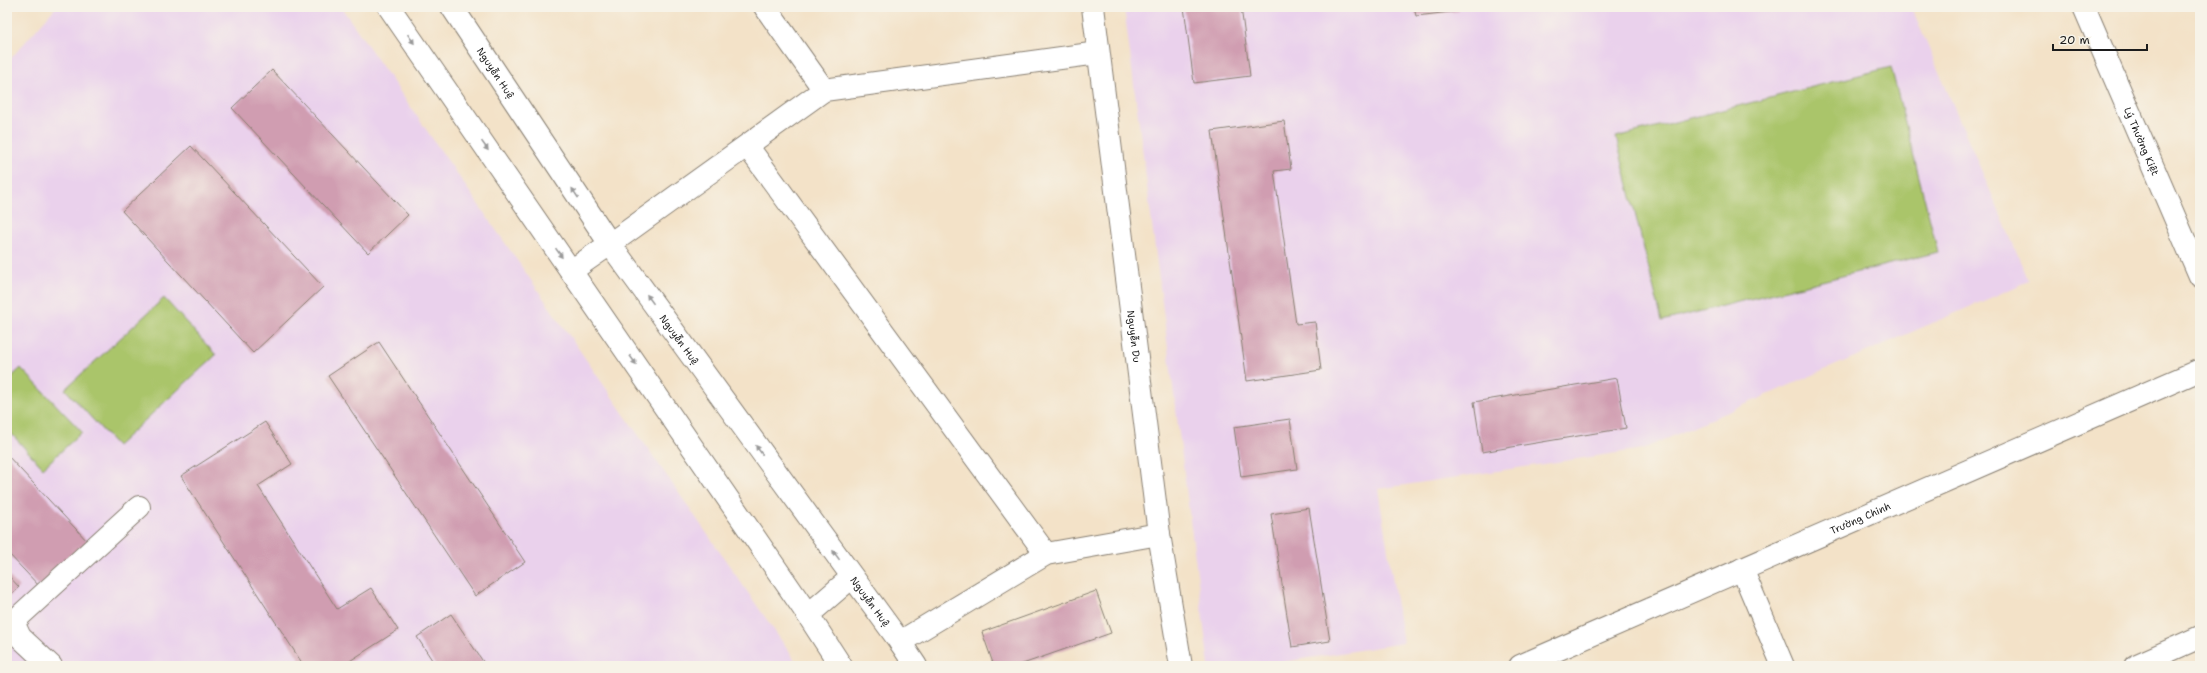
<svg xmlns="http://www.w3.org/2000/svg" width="2207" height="673" font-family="'Shantell Sans',sans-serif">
	<rect width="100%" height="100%" fill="#f7f3e8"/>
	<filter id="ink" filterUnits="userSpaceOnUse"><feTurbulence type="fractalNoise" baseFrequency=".025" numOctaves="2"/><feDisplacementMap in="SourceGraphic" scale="8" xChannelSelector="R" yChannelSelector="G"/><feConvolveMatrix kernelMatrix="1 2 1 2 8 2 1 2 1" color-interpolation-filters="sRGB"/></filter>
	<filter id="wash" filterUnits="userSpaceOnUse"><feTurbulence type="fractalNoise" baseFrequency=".012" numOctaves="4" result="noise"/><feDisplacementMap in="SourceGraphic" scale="16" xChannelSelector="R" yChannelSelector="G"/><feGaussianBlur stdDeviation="0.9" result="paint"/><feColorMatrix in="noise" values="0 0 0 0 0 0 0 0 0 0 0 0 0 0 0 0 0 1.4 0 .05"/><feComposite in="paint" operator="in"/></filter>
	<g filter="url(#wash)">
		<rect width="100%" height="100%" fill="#f3e2c8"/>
		<path fill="#ead1ec" d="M56,7h285l458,659h-792v-603z
			M1124,7h787l118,274 -386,168 -265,40 25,154 -144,23h-50z"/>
		<path fill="#aac56b" stroke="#637044" d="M1891,67l47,185 -276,69 -46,-184z
			M164,298l52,57 -99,91 -52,-57z
			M21,368l61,64 -39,36 -36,-39v-48z"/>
		<g id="blocks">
			<path fill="#d09db1" d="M1184,7h57l9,69 -56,7z
				M1414,7h44l1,4 -43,5z
				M272,70l136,145 -40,38 -136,-145z
				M1284,121l7,48 -17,2 22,153 19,-2 6,48 -74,11 -35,-250z
				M191,146l132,141 -70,66 -131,-142z
				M379,342l146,220 -50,34 -147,-220z
				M1617,378l9,50 -144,24 -8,-50z
				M1290,419l7,50 -56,8 -7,-50z
				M265,422l27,42 -34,22 79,123 34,-21 27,42 -56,36h-38l-123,-190z
				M7,455l82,88 -48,45 -34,-36z
				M1309,508l21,133 -38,6 -21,-133z
				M7,574l12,13 -12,11z
				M1096,591l15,42 -94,33h-23l-12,-34z
				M451,614l35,52h-50l-19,-29z
				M602,662l3,4h-9z"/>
		</g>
	</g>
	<g filter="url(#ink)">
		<use href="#blocks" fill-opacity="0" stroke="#887f72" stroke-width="1"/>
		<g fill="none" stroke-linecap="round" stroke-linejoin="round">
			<g stroke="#887f72" stroke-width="24">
				<g id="minor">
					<path d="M765,7l59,83"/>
					<path id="s1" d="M1093,7l66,527 22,132"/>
					<path id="s2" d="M2084,7l116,269"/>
					<path d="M748,147l298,407"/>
					<path d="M610,244l214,-154 274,-37"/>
					<path d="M1742,569l41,97"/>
					<path d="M900,642l146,-88 113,-20"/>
					<path d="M51,666l-31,-29 -7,-15 126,-115"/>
					<path id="s3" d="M1520,666l680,-296"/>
					<path d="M2135,666l65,-29"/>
				</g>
			</g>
			<g stroke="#887f72" stroke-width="24">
				<g id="major">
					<path d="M389,7l419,608 33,51"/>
					<path id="s4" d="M452,7l158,237 290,398 16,24"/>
					<path d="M571,271l39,-27"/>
					<path d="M808,615l44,-38"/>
				</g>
			</g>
			<use href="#minor" stroke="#fff" stroke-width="22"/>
			<use href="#major" stroke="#fff" stroke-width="22"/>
		</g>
		<defs><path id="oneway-solid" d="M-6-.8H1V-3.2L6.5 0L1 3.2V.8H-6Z"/></defs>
		<g fill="#999">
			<use href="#oneway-solid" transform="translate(411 39) rotate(55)"/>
			<use href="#oneway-solid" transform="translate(485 146) rotate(55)"/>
			<use href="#oneway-solid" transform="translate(575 193) rotate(-124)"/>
			<use href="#oneway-solid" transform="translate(559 253) rotate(55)"/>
			<use href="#oneway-solid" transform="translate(650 299) rotate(-126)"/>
			<use href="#oneway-solid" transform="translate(633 360) rotate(55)"/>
			<use href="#oneway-solid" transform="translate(759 450) rotate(-126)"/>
			<use href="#oneway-solid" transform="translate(836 555) rotate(-126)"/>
		</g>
	</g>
	<g text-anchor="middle" stroke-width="3.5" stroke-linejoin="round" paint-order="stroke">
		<g font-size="10" fill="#1c1c1c" stroke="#f7f3e8">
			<text dy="4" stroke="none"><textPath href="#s4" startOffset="79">Nguyễn Huệ</textPath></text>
			<text dy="4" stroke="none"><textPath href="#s2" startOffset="146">Lý Thường Kiệt</textPath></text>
			<text dy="4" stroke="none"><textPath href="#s1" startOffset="332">Nguyễn Du</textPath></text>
			<text dy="4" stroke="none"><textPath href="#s4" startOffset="403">Nguyễn Huệ</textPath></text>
			<text dy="4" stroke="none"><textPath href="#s3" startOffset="371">Trường Chinh</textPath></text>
			<text dy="4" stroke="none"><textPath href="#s4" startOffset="727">Nguyễn Huệ</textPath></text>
		</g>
	</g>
	<rect width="2207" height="673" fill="none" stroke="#f7f3e8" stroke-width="24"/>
	<path d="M2053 44v6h94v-6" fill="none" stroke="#1c1c1c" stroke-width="2"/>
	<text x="2059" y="44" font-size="12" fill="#1c1c1c" stroke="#f7f3e8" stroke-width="3" paint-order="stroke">20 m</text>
</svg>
